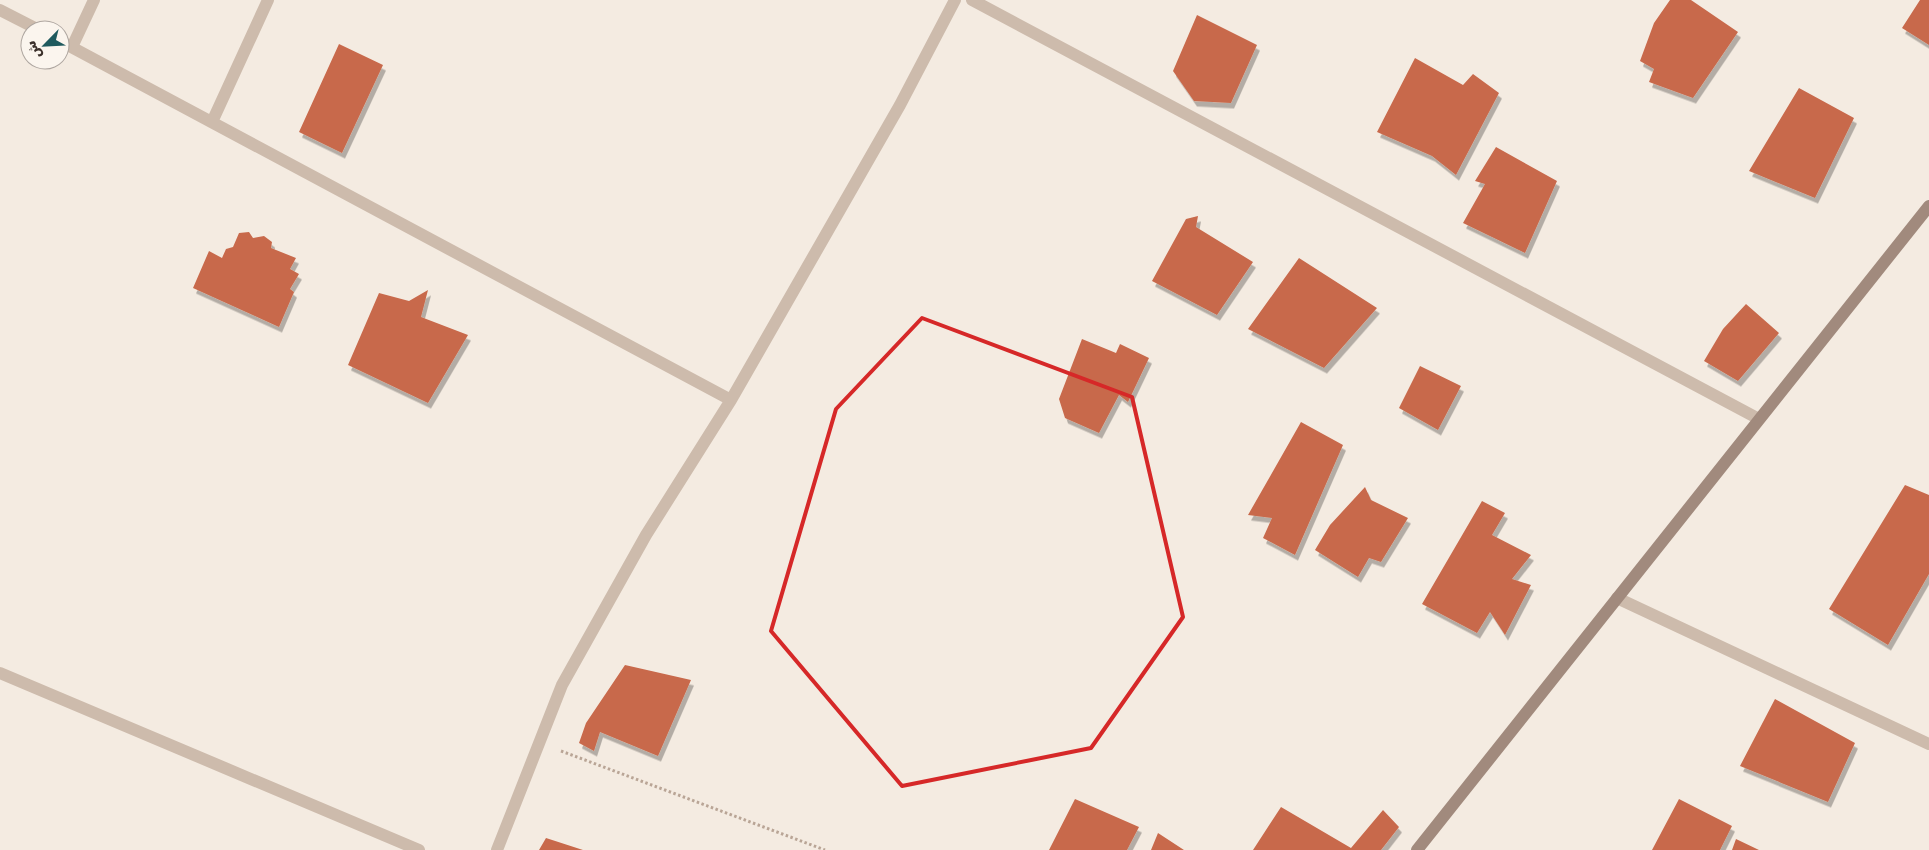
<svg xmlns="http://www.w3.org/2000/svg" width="1929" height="850" font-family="'DejaVu Sans',Cairo,sans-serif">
	<defs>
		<filter id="shadow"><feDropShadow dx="3" dy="5.5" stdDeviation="0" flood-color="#0004"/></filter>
	</defs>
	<rect width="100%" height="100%" fill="#f4ebe1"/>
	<path fill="#c8694b" filter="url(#shadow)" d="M1670,0h21l47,32 -45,66 -44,-16 5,-13 -14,-8 14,-38z
		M1920,0h9v45l-27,-17z
		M1197,15l60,30 -26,58 -37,-2 -21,-30z
		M339,44l44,21 -41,88 -43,-21z
		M1415,58l48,27 10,-11 26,19 -43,82 -24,-19 -55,-24z
		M1799,88l55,30 -39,80 -66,-27z
		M1496,147l61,34 -32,72 -62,-30 22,-39 -10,-3z
		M1198,216l-2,11 57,35 -36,53 -65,-34 34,-62z
		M249,232l4,6 11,-2 8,6 -1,6 25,10 -6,11 9,5 -9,15 4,3 -15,35 -86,-39 16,-37 13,7 4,-9 7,-2 6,-14z
		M1299,258l78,50 -53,60 -76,-39z
		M428,290l-7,27 47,18 -40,68 -80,-38 31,-72 30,8z
		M1746,304l33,29 -41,48 -34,-20 19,-32z
		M1082,339l34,14 4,-9 29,14 -21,44 -9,-7 -20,38 -34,-15 -6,-19z
		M1420,366l41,20 -23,44 -39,-22z
		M1301,422l42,23 -48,110 -32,-17 9,-20 -24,-3z
		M1905,485l24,10v79l-41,71 -59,-36z
		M1365,487l6,13 37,18 -27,44 -12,-4 -11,19 -43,-27 15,-25z
		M1482,501l23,12 -13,22 39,20 -19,24 19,6 -26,50 -15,-23 -13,21 -55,-29z
		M625,665l66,15 -33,76 -58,-24 -6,19 -15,-8 7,-20z
		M1775,699l80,44 -27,59 -88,-36z
		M1075,799l64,28 -12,23h-78z
		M1679,799l53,27 -12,24h-68z
		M1281,807l70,41 32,-38 16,17 -18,23h-128z
		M1158,833l26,17h-33z
		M546,838l37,12h-44z
		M1736,839l23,11h-27z"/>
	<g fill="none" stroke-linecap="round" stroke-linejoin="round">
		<path stroke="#b9a596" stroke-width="3" stroke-dasharray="2.5 2.5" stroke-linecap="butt" d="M561,751l264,99"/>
		<path stroke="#cdbbac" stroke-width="12" d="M972,0l787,419
			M0,10l39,20
			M60,41l671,359
			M72,47l22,-47
			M212,122l56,-122
			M1617,598l312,146
			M0,673l419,177
			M497,850l65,-165 84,-150 85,-135 169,-295 55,-105"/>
		<path stroke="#a18a7d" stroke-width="12" d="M1417,850l512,-644"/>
	</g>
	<path fill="none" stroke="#d62828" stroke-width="4" stroke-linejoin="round" d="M922,318l210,79 51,220 -92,131 -189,38 -131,-155 65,-222z"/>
	<g transform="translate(45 45) rotate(246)"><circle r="24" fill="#fbf5ee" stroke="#aea6a0"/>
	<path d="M0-4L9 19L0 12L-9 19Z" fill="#1f5a5e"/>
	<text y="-8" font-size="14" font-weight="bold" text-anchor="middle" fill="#3b302b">ش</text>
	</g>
</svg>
